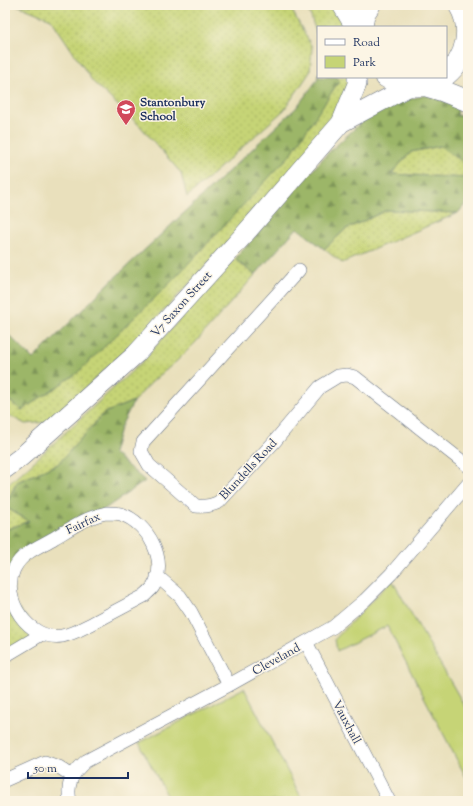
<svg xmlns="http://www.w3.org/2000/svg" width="473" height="806" font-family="'Sorts Mill Goudy',serif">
	<defs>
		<pattern id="grass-dots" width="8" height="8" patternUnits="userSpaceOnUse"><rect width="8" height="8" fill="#c6d476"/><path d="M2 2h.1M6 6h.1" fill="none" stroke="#aab668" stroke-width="1.8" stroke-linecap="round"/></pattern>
		<pattern id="forest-firs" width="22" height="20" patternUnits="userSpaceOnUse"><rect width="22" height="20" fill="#9cb667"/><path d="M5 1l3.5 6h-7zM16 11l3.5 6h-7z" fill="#7e9458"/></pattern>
	</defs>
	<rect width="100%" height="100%" fill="#fcf5e5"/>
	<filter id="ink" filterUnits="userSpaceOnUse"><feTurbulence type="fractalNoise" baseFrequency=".025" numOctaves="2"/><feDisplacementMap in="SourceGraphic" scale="8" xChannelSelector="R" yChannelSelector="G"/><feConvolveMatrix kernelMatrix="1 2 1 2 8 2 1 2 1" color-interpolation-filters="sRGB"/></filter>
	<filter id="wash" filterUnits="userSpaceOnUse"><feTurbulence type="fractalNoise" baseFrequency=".012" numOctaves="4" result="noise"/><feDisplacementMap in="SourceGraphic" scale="16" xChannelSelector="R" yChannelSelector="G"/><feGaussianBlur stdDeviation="0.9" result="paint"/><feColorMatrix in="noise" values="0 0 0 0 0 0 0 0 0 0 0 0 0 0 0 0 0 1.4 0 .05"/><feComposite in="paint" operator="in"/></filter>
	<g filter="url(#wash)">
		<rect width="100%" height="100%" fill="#e9e0bc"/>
		<path fill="url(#grass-dots)" stroke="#70826a" d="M17,5h272l23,42 -2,25 -26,38 -97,87 -6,-24 -41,-47 -47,-44 -42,-63z
			M301,5h42l13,22h-38v11l-8,-24z
			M337,77h20l-16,46 -210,222 -82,77 -24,2 -20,-11v-15l17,12 317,-329z
			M441,146l18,13 9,9v10l-78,-4 21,-22z
			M387,210l71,3 -116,50 -18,-14 22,-20z
			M235,259l20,16 -60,68 -17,17 -25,21 -19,20 -30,12 -46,51 -41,18 -12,23v-18l24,-21 114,-105 56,-64z
			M5,507l24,14 -24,9z
			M5,577l4,1 2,22 31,34 -37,22z"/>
		<path fill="url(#forest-firs)" stroke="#5c7262" d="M318,73v4h19l2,4 -48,73 -120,128 -95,92 -54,36 -17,-12v-67l28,28 73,-73 190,-178 21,-28z
			M426,95l33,11 -2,9 11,3v50l-9,-9 -19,-13 -29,6 -20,22 77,4v23l-10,12 -71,-3 -41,19 -22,20 -27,-21 -42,47 -20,-16 91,-104 40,-37 31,-16z
			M134,401l-14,27 -7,25 32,28 -52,36 -56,31 -28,30 -4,-1v-47l24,-9 -24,-14 12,-25 41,-18 46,-51z"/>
		<path fill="#c6d476" stroke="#70826a" d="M392,580l76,132v69l-81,-155 -50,25 -2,-12z
			M244,688l59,113h-133l-31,-58z"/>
	</g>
	<g filter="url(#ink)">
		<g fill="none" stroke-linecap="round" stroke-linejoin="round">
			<g stroke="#636d7f" stroke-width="14">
				<path id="street" d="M299,270l-156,172 -2,9 8,14 47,41c9,1 15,0 23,-4l56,-61 45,-54 18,-11 9,-1 8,2 113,89
					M106,513c5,0 11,0 15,1 27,9 48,47 32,73 -2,3 -6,6 -9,9 -17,9 -34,18 -51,27 -10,5 -20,11 -31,13 -33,5 -62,-37 -48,-67 3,-6 8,-12 14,-16 8,-6 18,-10 26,-15 17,-10 33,-21 52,-25z
					M157,576l23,20 11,16 38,73
					M306,642l83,159
					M5,656l37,-22
					M5,780l40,-18 14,5 13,9
					M70,801c-4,-18 3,-29 16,-40l143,-76 104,-58 32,-27 26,-26 77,-90"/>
			</g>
			<g stroke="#636d7f" stroke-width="20">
				<path id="secondary" d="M341,123l69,-37
					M5,469l16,-12 115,-103 106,-117 99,-114 16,-39v-7"/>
			</g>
			<g stroke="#636d7f" stroke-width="22">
				<path id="primary" d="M343,5l13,22
					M362,27l2,-13 6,-9
					M446,75c21,-17 27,-47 13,-70
					M386,77c16,11 41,13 57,0
					M423,85l20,6 25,10"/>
			</g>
			<use href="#street" stroke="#fff" stroke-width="13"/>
			<use href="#secondary" stroke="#fff" stroke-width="19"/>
			<use href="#primary" stroke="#fff" stroke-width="21"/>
		</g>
	</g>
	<defs>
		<g id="school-pin" transform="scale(1)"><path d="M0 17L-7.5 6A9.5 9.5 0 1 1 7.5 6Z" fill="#d1495b" stroke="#fcf5e5"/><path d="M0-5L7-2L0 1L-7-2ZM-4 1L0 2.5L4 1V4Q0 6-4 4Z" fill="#fff"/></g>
	</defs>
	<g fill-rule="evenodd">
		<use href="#school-pin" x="126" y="109"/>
	</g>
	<g text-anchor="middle" stroke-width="3" stroke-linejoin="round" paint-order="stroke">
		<g font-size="12" font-weight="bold" fill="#1b2f5e" stroke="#fcf5e5" text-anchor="start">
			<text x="140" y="106">Stantonbury<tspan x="140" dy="14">School</tspan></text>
		</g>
		<g font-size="12" fill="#1b2f5e" stroke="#fcf5e5">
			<text transform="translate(181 304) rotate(-48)" y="4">V7 Saxon Street</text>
			<text transform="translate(248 469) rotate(-47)" y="4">Blundells Road</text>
			<text transform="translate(83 523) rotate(-25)" y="4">Fairfax</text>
			<text transform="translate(276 659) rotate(-29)" y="4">Cleveland</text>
			<text transform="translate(347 722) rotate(62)" y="4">Vauxhall</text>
		</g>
	</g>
	<rect width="473" height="806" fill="none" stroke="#fcf5e5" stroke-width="20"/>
	<rect x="317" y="26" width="130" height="52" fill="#fcf5e5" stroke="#a2a6af"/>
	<rect x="325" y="39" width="20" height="6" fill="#ffffff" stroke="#a2a6af"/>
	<text x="353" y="46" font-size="12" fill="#1b2f5e">Road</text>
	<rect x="325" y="56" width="20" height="12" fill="#c6d476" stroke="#a2a6af"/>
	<text x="353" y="66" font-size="12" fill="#1b2f5e">Park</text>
	<path d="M28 772v6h100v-6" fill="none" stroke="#1b2f5e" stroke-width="2"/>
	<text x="34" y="772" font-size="12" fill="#1b2f5e" stroke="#fcf5e5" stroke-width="3" paint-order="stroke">50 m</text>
</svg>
